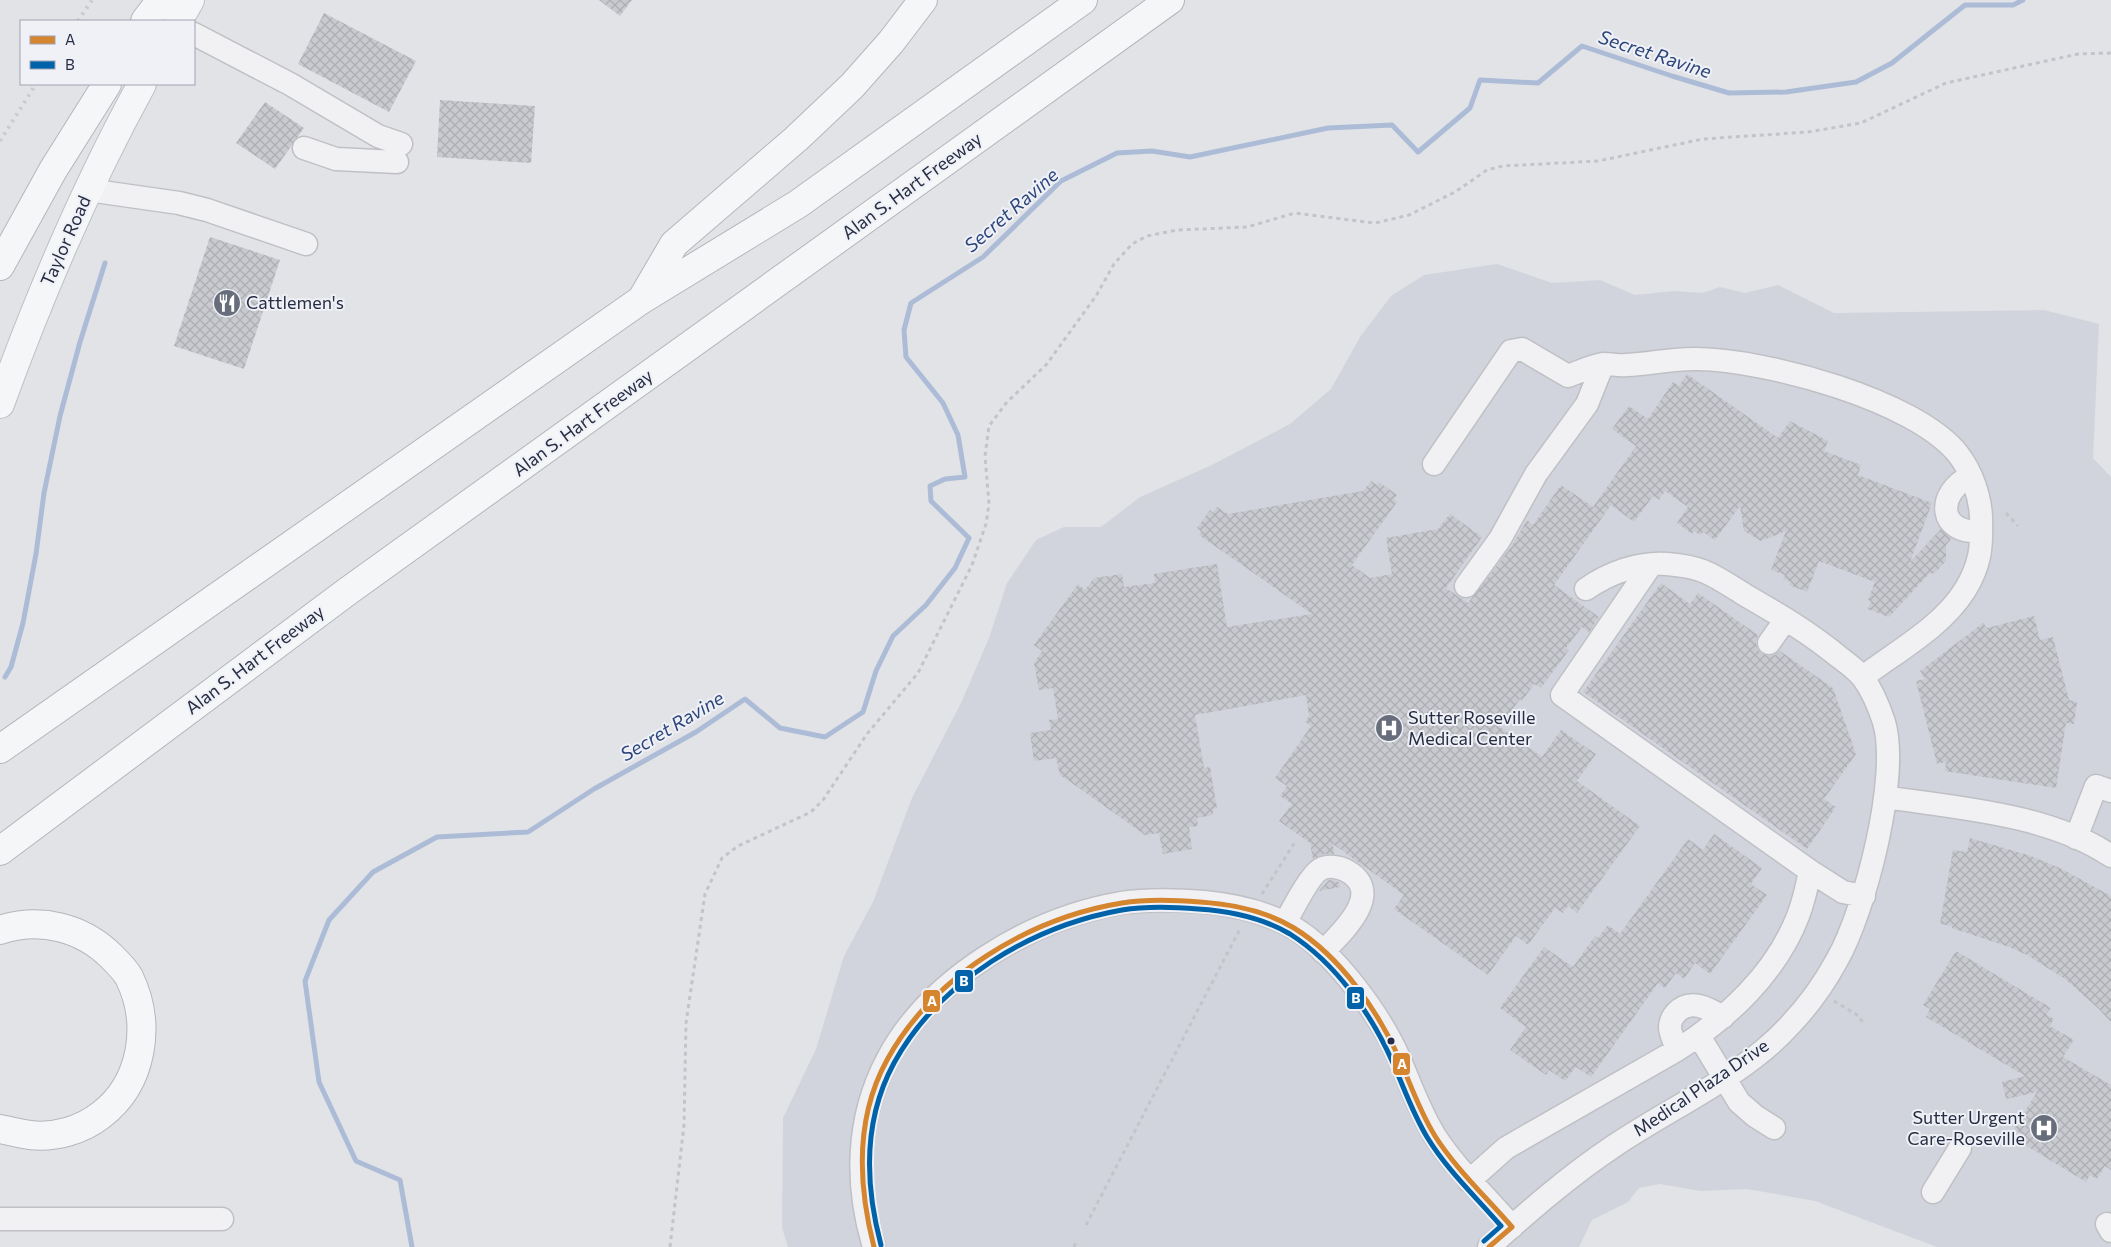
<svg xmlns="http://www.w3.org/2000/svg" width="2111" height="1247" font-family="Commissioner,sans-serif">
	<defs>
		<pattern id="building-cross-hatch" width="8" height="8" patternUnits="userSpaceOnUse" patternTransform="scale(1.25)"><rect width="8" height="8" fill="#c9cacf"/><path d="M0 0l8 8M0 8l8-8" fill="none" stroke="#acaeb3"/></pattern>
	</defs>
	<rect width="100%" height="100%" fill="#e2e3e7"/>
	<path fill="#d2d4dd" d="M1497,264l55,19 48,-3 35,15 38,-4 30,2 17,-6 25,6 33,-8 56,28 210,-3 55,14 -6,134 18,19v770h-174l-122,-46 -68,-12 -47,2 -40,-7 -21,4 -11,14 -36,18 -13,27h-791l-6,-19 1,-110 33,-69 28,-93 29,-54 39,-104 49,-95 28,-65 18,-55 29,-43 28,-13h37l39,-30 72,-32 78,-41 41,-35 29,-52 31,-41 33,-21z"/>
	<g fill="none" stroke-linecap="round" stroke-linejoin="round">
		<path stroke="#adbcd6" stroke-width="5" d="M5,677l6,-10 12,-44 13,-69 8,-61 16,-77 20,-74 25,-79
			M412,1247l-12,-67 -44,-19 -37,-79 -14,-101 24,-61 44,-48 64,-35 91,-5 66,-43 102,-57 49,-33 35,29 45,9 38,-25 13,-41 17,-35 33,-31 29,-37 14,-30 -38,-37 -1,-15 15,-7 20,-2 -7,-42 -15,-32 -37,-46 -2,-27 7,-27 72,-46 78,-76 56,-28 35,-2 38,6 138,-29 64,-3 26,27 52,-44 10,-28 58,3 44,-37 90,30 57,17 57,-1 70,-10 36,-19 73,-58h48l10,-5"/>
	</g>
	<path fill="url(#building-cross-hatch)" d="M599,0h33l-12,16z
		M324,13l92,48 -27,51 -91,-48z
		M440,100l95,6 -4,57 -94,-6z
		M265,102l39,26 -29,41 -39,-26z
		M210,237l70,23 -36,109 -70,-23z
		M1687,374l91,64 12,-17 38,20 -4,10 37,14 -3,10 74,28 -22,59 31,-33 10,10 -5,6v16l-11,12 -6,1 -40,43 -21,-8 3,-8 -3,-1 7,-18 -56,-21 -12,31 -18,-7 2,-3 -8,-3 2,-4 -14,-5 15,-39 -25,10 -17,-10 -4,-25 -25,34 -12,-8 -3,3 -6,-4 -2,3 -15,-11 11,-16 -23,-16 -6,9 -6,-4 -19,26 -23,-17 -57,80 45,32 -10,15 -7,-5 -16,21 3,2 -28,38 -7,-4 -12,17 -2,-2 -20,28 42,30 19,-27 35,24 -19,27 63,45 -63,87 -9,-7 -5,7 -8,-5 -27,37 -12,-9 -28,39 -94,-66 10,-14 -71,-51 1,10h-10l-11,5 -3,-16 -31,-22 13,-17 -12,-8 7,-10 -12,-8 36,-52 -6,-4 4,-6 -3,-21 -111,20 9,53 6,-1 7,41 -4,1v6l-16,3 1,8 -9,1 3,22 -29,5 -4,-21 -14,2 -76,-54 -9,-6 -4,-17 -22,3 -4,-28 21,-3 -2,-10 9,-1 -5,-31 -14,2 -5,-27 8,-12 -8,-6 44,-61 7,6 9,-12 28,-4 2,13 31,-4 -1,-9 63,-10 10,63 85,-13 -113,-79 2,-4 -4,-3 13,-18 3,3 4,-6 11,7 135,-23 8,-10 6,4 2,-3 18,13 -3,4 3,3 -45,63 18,13 22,-4 -6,-36 52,-9 12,-15 32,23 -36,51 22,15 43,-56 16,-27 6,5 28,-40 32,22 43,-61 -24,-17 17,-23 19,13 25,-37 6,4z
		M1661,583l29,21 8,-11 60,42 -2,7 1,6 4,5 7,3 7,-1 5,-4 53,37 23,66 -32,45 12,8 -29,42 -224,-157z
		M2034,616l6,24 13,-3 16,63 8,2 -3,22 -8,-1 -10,65 -111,-17 1,-9 -9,2 -21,-83 9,-2 -5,-8 63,-48 4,5z
		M1714,834l48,34 -11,16 16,11 -57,79 -15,-11 -11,16 -8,-6 -11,15 -7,-5 -67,94 -15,-10 -11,14 -16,-11 -3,5 -36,-25 16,-23 -26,-19 44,-61 29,20 22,-31 3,2 10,-13 12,9 68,-95 15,11z
		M1970,838l61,18 29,12 51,28v126l-12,-13 -34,-30 -38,-24 -18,-8 -57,-19v-2l-12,-2 13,-74 14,2z
		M1329,880l10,2 1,5 -21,4z
		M1956,951l95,57 -5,6 8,5 -4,7 24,14 -11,17 48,28v85l-6,-4 -8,13 -7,-4 -4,7 -69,-42 4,-6 -7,-5 23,-37 -31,7 -4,-17 23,-6 -99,-59 4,-8 -7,-4z"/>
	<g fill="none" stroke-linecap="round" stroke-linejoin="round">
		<g stroke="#bfc0c5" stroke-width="25">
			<path id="minor" d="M194,34l96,50 88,52 23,8
				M304,148l32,11 61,3
				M88,190l91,13 28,7 99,34
				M1434,464l77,-113 11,-2 46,27c11,-4 25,-11 36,-12 8,0 15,2 23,1 24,-1 47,-7 71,-6 68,1 217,41 260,95 14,18 22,42 23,63 1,29 0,47 -16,73 -23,37 -68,61 -102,87
				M1971,476c-36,17 -33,59 10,55
				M1651,565l-89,130 248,176 33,21 21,4
				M1466,586l34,-47 36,-65 51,-70 16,-40
				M1769,643l17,-24
				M1885,797c72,11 164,17 226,59
				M2076,838l20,-52 15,5
				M1285,923c6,-11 26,-50 36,-54 7,-4 19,-2 26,2 39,22 -6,62 -24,81
				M1699,1036l40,66 16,14 19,12
				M1677,1050c-2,-7 -7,-16 -7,-23 0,-5 3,-11 6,-14 14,-15 32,-5 47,4
				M1469,1181l37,-33 171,-98c51,-32 99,-77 121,-134 6,-15 9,-30 12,-45
				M1933,1192l27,-44
				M0,1219h222
				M2107,1224l4,7
				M874,1247c-19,-62 -18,-128 13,-187 43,-82 145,-142 234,-157 28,-4 56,-3 83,-1 31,3 63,10 90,26 41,25 87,88 106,132 11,26 20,52 35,76 22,34 51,60 77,91
				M1489,1247c40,-36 80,-71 125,-101 56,-38 131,-71 176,-121 19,-20 34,-41 47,-65 28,-49 63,-184 47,-238 -5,-15 -12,-32 -21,-44 -6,-8 -16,-15 -24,-21 -29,-24 -61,-43 -94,-62 -13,-8 -27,-18 -42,-24 -10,-4 -25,-6 -36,-7 -29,-2 -58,9 -81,25"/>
		</g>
		<g stroke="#bdc0c5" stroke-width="30">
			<path id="major" d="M178,21l12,-21
				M0,404c40,-110 86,-218 142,-320"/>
		</g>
		<g stroke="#b4b6bc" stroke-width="30">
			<path id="highway" d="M145,21l16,-21
				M0,266l53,-96 54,-86
				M643,297l31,-53 122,-105 56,-53 39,-44 32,-42
				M0,749l641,-449 157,-96 285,-204
				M0,851l348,-260 822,-591
				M0,930c40,-13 82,-3 112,27 6,6 13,13 17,20 23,47 14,106 -28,138 -19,15 -46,23 -71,20 -10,-1 -20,-4 -30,-6"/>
		</g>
		<path stroke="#c3c4ca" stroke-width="3" stroke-dasharray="4 4" stroke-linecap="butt" d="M2006,513l12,13
			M1262,894l33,-52
			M1834,1001l25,15 5,9
			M1086,1225l155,-298
			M670,1247l14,-122 2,-102 19,-129 17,-36 16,-12 73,-34 12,-12 44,-66 51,-61 54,-108 14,-41 3,-20 -4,-48 4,-30 18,-24 39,-37 50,-69 18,-32 18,-20 15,-8 30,-6 70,-3 48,-14 80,10 34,-8 46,-23 32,-22 16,-4 95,-5 105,-22 105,-7 53,-9 85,-40 132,-29 33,-1
			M1074,1247l2,-5"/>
		<use href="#minor" stroke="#f1f1f4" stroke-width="22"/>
		<use href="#major" stroke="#f5f6f7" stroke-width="28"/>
		<use href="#highway" stroke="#f5f6f7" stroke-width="28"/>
		<path stroke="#cacbcf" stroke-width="4" stroke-dasharray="2.5 5" stroke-linecap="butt" d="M78,21l14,-21
			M0,141l36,-57"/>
		<g stroke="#eff1f7" stroke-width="9">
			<path id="bus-1" d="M874,1247c-16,-62 -19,-129 13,-187 46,-84 142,-142 235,-157 25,-4 52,-3 78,-1 32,2 66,9 94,26 47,29 84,83 106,132 11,26 20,52 35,76 21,33 51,61 77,91l-23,20"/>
		</g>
		<g stroke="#eff1f7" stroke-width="9">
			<path id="bus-2" d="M881,1245c-16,-60 -18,-125 13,-182 45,-82 138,-137 228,-153 25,-4 51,-3 76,-1 31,2 65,9 92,25 46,29 82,81 103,129 11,25 20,51 34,74 20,33 49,60 74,89l-17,15"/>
		</g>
		<use href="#bus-1" stroke="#d5852e" stroke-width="5"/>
		<use href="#bus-2" stroke="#0063aa" stroke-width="5"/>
	</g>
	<defs>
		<g id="restaurant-disc" transform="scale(1.4375)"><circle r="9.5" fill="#686d7c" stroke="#eff1f7"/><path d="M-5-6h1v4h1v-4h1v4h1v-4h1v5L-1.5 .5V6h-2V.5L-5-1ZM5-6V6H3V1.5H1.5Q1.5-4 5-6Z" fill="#fff"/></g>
		<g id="hospital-disc" transform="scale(1.4375)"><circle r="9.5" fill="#686d7c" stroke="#eff1f7"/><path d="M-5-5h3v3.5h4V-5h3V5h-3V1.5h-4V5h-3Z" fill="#fff"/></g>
	</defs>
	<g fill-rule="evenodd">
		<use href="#restaurant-disc" x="227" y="303"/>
		<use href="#hospital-disc" x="1389" y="728"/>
		<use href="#hospital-disc" x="2044" y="1128"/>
	</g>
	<circle fill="#262d43" stroke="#eff1f7" stroke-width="2" cx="1391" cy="1041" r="4.5"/>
	<g text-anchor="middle" stroke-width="4" stroke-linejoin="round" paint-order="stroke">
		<g font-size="18" fill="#262d43" stroke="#eff1f7">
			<text transform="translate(912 186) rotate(-36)" y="6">Alan S. Hart Freeway</text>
			<text transform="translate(66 241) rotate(-66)" y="6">Taylor Road</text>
			<text transform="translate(583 423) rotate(-36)" y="6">Alan S. Hart Freeway</text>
			<text transform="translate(255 660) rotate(-37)" y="6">Alan S. Hart Freeway</text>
			<text transform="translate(1701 1088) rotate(-34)" y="6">Medical Plaza Drive</text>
		</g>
		<g font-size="18" fill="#262d43" stroke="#eff1f7" text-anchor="start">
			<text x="246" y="309">Cattlemen's</text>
			<text x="1408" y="724">Sutter Roseville<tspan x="1408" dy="21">Medical Center</tspan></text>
			<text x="2025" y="1124" text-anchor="end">Sutter Urgent<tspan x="2025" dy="21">Care-Roseville</tspan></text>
		</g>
		<g font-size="19" font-style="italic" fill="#2c467b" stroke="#eff1f7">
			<text transform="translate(1655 54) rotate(18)" y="7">Secret Ravine</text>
			<text transform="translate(1011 210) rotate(-41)" y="7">Secret Ravine</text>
			<text transform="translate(672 726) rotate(-31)" y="7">Secret Ravine</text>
		</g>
	</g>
	<g stroke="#eff1f7" stroke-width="2">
		<rect x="954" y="969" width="20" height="24" rx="5" fill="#0063aa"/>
		<rect x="1346" y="986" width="19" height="24" rx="5" fill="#0063aa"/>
		<rect x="922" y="989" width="19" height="24" rx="5" fill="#d5852e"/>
		<rect x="1392" y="1052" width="19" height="24" rx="5" fill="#d5852e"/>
	</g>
	<g font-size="14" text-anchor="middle" font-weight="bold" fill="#fff">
		<text x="964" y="986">B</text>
		<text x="1356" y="1003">B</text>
		<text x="932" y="1006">A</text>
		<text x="1402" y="1069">A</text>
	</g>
	<rect x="20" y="20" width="175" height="65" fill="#eff1f7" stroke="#9fa3af"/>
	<rect x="30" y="36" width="25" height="8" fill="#d5852e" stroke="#9fa3af"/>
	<text x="65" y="45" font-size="15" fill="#262d43">A</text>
	<rect x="30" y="61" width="25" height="8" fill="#0063aa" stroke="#9fa3af"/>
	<text x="65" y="70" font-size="15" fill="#262d43">B</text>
</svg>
